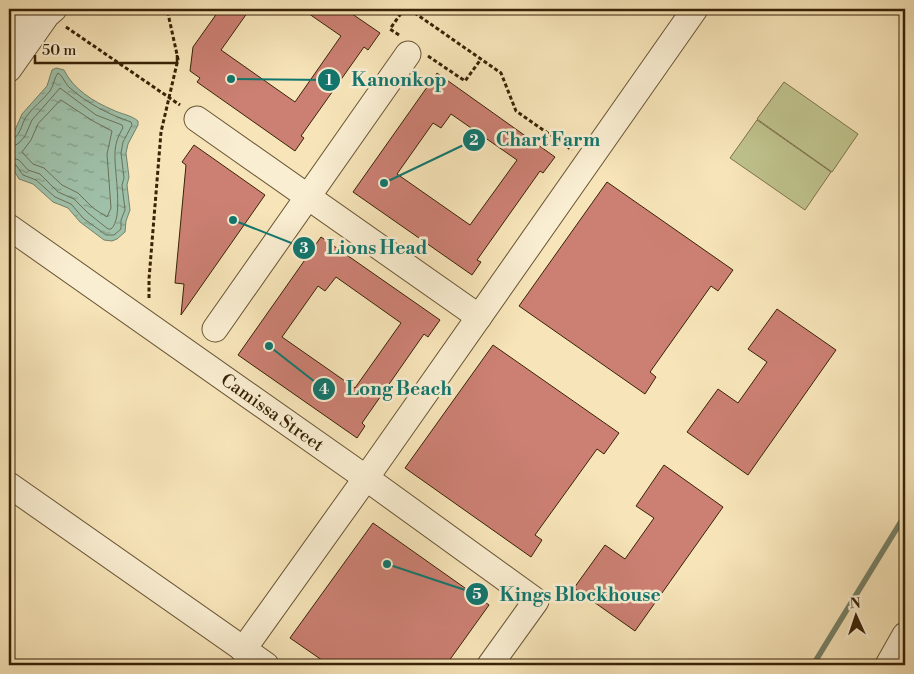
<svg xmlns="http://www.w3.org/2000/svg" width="914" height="674" font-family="'Libre Bodoni',serif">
	<defs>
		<pattern id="water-ripples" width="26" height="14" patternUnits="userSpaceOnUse" patternTransform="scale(1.25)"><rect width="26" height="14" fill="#9fc0a9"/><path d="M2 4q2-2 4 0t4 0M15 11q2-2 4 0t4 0" fill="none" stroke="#839c88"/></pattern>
	</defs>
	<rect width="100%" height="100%" fill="#f7e5b9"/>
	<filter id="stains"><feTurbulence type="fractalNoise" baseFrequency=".004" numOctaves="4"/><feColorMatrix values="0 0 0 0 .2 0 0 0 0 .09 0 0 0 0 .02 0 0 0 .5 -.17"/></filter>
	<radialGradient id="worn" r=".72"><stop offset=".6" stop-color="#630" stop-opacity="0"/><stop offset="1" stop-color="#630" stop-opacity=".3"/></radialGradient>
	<path fill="#bfc38d" stroke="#7c734a" d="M784,82l74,52 -26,38 -75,-53z
		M757,120l74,52 -26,38 -75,-52z"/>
	<path fill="url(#water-ripples)" stroke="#768168" d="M56,68l8,2c9,19 30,32 49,40 8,4 18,5 25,11v4l-10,19 -2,9 3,24 -2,8 3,25 -4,11 -1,11 -8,7 -5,2 -8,-1 -24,-18 -12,-14 -15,-6 -20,-18 -14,-5 -6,-10 -4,-1v-31l6,-7 7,-16 25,-28 5,-16z"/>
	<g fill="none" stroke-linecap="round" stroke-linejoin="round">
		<path stroke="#6c7258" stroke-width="1" d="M61,100l32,21 19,10 -5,23 4,54 -4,9 -14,-9 -15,-15 -16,-8 -18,-17 -11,-4 -11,-12 9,-12 7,-16z
			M9,140c11,-1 12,-15 17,-23 7,-10 17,-17 24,-26 4,-6 4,-13 8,-18 5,3 7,11 12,15 18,16 38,26 61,34l1,3 -9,17 -2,11 3,25 -2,7 3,25 -4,10v9l-7,6h-8l-23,-17 -12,-14 -16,-7 -19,-17 -13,-5 -7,-10 -7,-1
			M9,147l5,-1 5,-3 6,-7 7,-16 28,-32 36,27 26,10 1,3c-5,8 -8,16 -8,26 -1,17 9,64 -4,75h-3l-20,-16 -14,-14 -16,-7 -18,-18 -12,-4 -9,-10 -10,-3"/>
		<path stroke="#768168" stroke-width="5.5" d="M813,665l92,-150"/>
	</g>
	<path fill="#cc8073" stroke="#382306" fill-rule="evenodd" d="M220,9h30l-29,41 74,52 46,-66 -39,-27h43l35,24 -12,17 -4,-3 -63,89 3,2 -9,13 -98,-69 3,-4 -10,-7 3,-24z
		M437,73l118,84 -12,16 -3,-2 -63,89 4,2 -9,13 -119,-83zM451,114l66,46 -47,65 -73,-51 36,-51 8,5z
		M194,145l71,50 -84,120 3,-31 -9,-1 11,-118 -4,-3z
		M607,182l126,88 -15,21 -7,-5 -61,86 6,5 -11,17 -126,-88z
		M321,237l119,83 -12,17 -4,-3 -62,89 3,3 -8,12 -119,-83zM336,277l65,46 -46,65 -73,-51 36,-51 7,5z
		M777,309l59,41 -88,125 -61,-43 31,-43 20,14 29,-41 -19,-13z
		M493,345l126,88 -15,21 -7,-5 -62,86 7,5 -11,17 -126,-89z
		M664,465l59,42 -88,124 -61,-43 31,-43 20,14 29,-41 -18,-12z
		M373,523l116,82 -43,60h-117l-39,-27z"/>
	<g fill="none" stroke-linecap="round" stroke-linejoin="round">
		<g stroke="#685433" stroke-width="27">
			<g id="minor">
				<path d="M9,36l19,-27"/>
				<path d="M9,69l38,-54 7,-6"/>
				<path d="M197,119l282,198"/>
				<path id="s1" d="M9,227l357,251 170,123 -46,64"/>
				<path d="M215,329l193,-275"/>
				<path d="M9,485l257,180"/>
				<path d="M243,650l123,-172 329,-469"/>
				<path d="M888,665l17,-30"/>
			</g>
		</g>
		<path stroke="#382306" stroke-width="3" stroke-dasharray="4 2.5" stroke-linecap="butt" d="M409,9l92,64 15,38 56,39
			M66,27l114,78
			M399,35l-9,-6 14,-20
			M428,56l37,25 16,-22
			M149,298v-19l12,-147 17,-73 -11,-50"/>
		<use href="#minor" stroke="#faeed2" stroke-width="25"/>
	</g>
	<g text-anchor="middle" stroke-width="5" stroke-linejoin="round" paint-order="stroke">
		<g font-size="18" fill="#382306" stroke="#faeed2">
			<text dy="6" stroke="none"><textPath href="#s1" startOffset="322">Camissa Street</textPath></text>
		</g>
	</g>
	<path fill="none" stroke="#0f766e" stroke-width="2" d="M231 79L329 80M384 183L474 140M233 220L304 248M269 346L324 389M387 564L477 594"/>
	<g fill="#0f766e" stroke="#faeed2" stroke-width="2">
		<circle cx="231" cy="79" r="5"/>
		<circle cx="384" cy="183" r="5"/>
		<circle cx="233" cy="220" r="5"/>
		<circle cx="269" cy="346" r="5"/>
		<circle cx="387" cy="564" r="5"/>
		<circle cx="329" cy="80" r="12"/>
		<circle cx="474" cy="140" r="12"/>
		<circle cx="304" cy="248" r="12"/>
		<circle cx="324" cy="389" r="12"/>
		<circle cx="477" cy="594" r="12"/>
	</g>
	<g font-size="15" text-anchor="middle" font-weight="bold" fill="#fff">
		<text x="329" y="85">1</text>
		<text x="474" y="145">2</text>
		<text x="304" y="253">3</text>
		<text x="324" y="394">4</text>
		<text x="477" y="599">5</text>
	</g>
	<g font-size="19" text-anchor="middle" font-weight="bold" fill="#0f766e" stroke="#faeed2" stroke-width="5" stroke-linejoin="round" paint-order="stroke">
		<text x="399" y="86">Kanonkop</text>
		<text x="548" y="146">Chart Farm</text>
		<text x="377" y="254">Lions Head</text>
		<text x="399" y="395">Long Beach</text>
		<text x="580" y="601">Kings Blockhouse</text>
	</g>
	<rect width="914" height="674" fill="none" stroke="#f7e5b9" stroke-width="30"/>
	<rect x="10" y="10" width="894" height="654" fill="none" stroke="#382306" stroke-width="2.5"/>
	<rect x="15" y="15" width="884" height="644" fill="none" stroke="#382306"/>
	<g transform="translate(856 616) rotate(357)" stroke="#faeed2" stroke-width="4" paint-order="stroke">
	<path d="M0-4L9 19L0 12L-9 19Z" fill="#382306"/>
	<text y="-8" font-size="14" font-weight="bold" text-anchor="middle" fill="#382306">N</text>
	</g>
	<path d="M35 55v8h142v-8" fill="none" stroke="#382306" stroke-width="2.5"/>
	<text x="42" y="55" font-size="15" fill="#382306" stroke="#faeed2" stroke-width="4" paint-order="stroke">50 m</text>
	<rect width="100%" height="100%" filter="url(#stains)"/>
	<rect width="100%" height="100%" fill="url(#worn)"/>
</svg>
